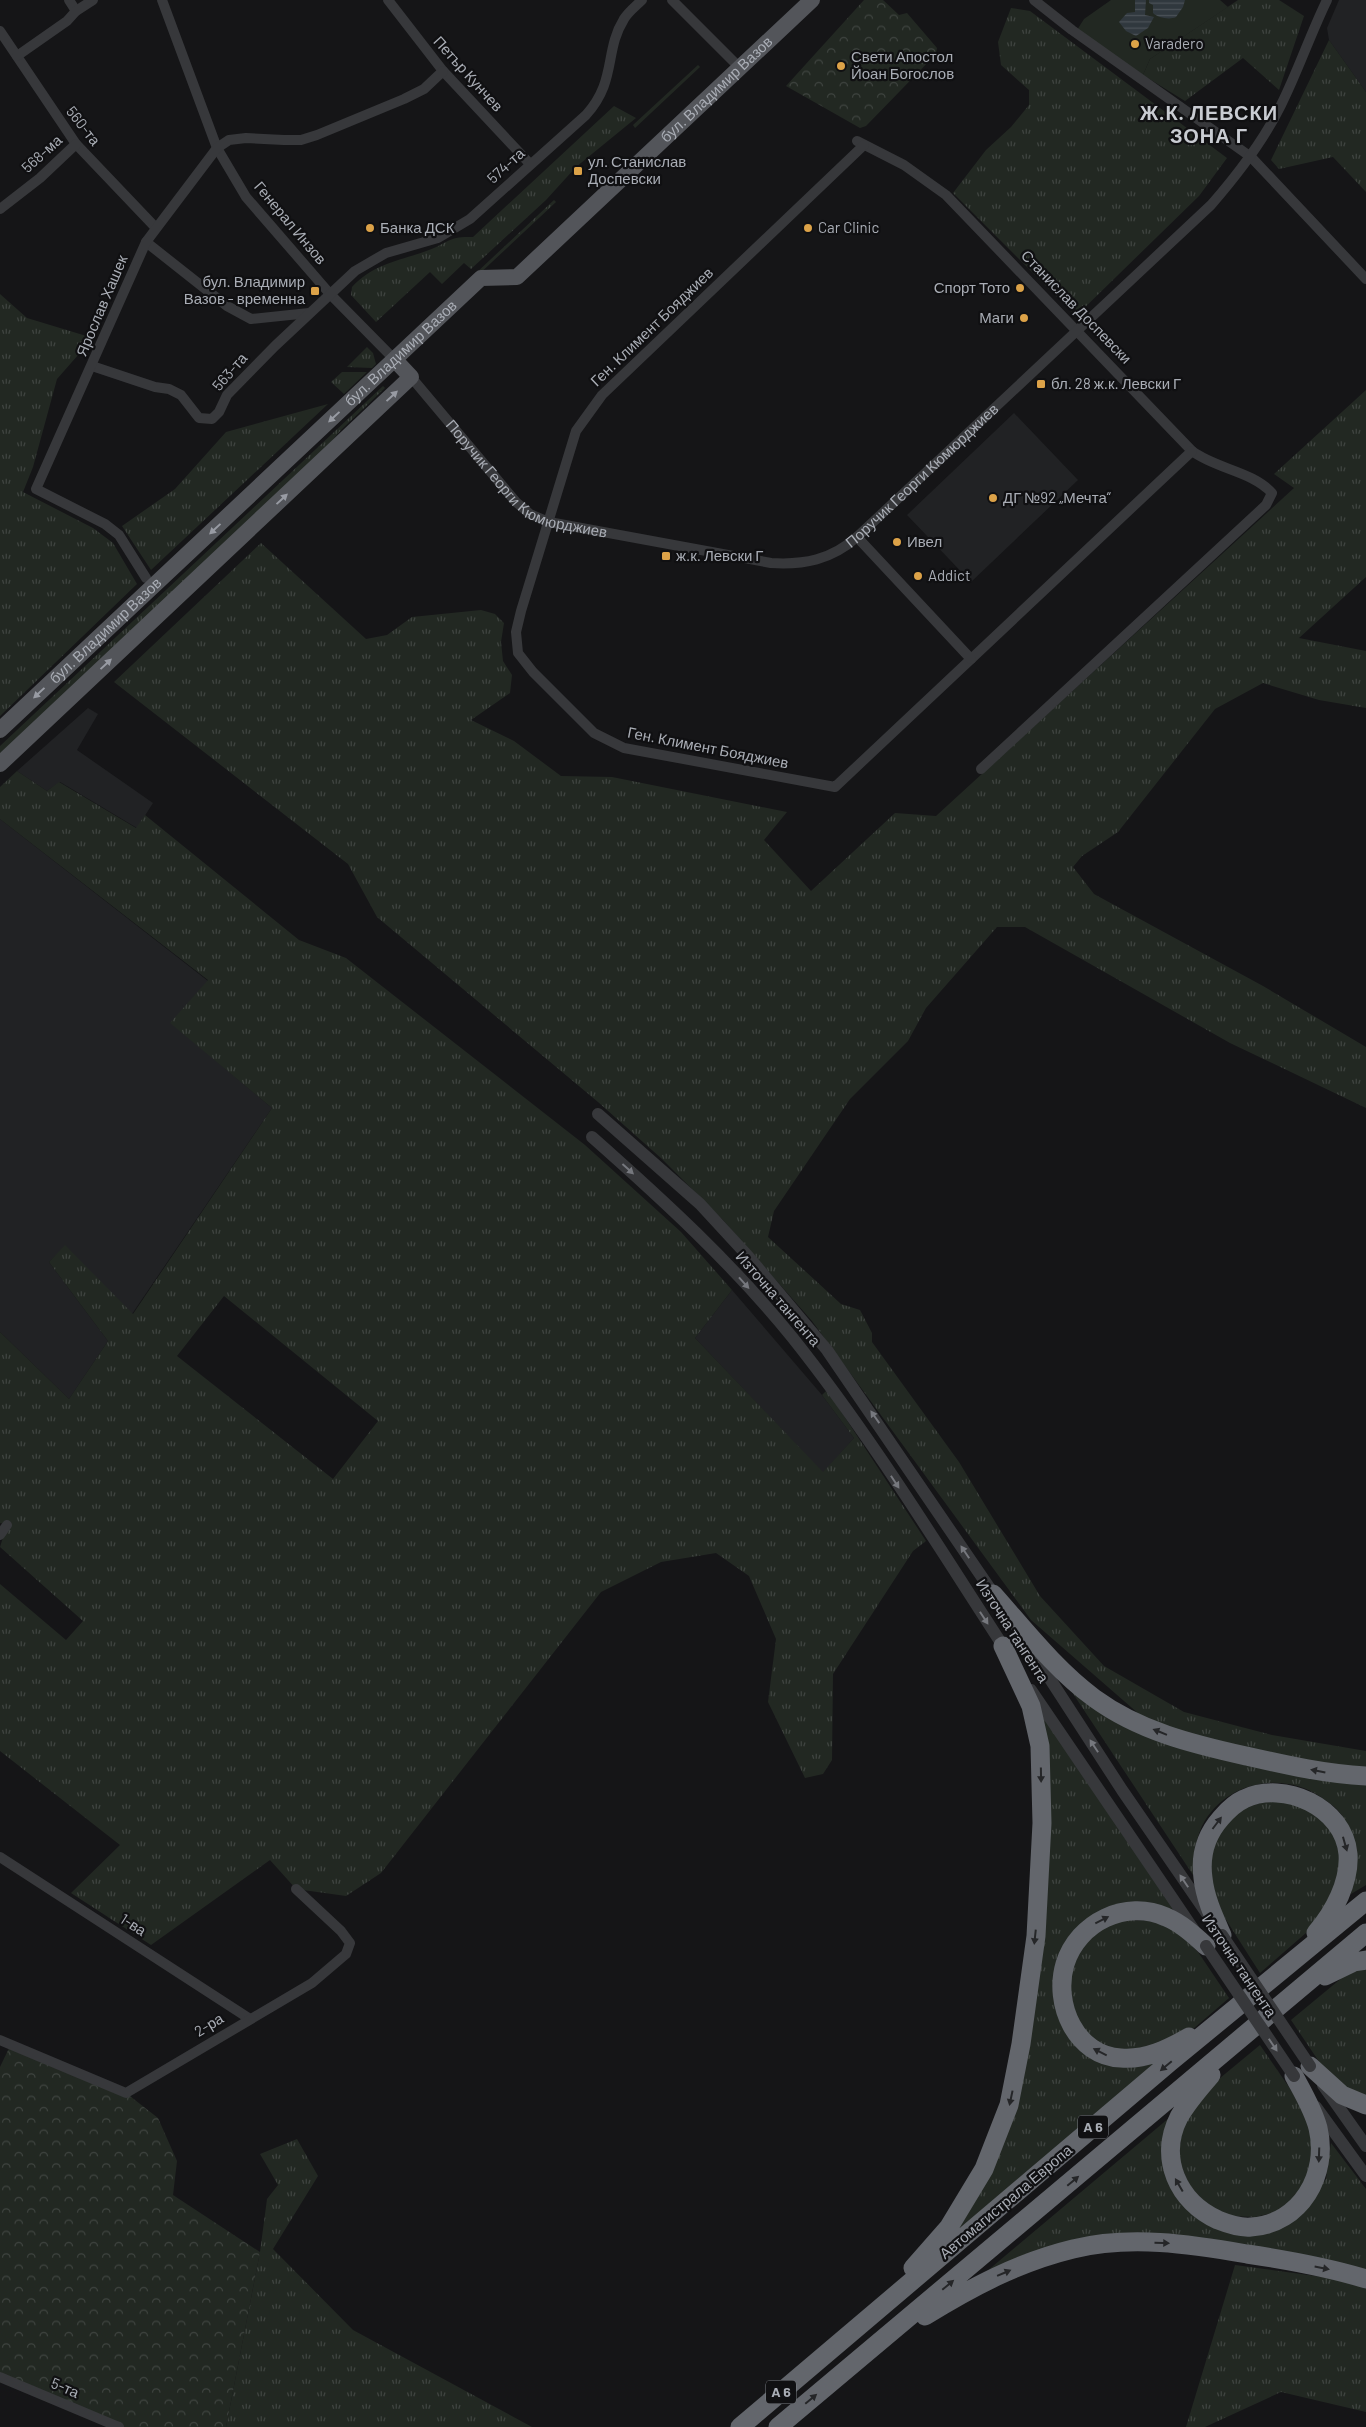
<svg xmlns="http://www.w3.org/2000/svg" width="1366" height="2427" font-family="Barlow,sans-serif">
	<defs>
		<pattern id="grass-tufts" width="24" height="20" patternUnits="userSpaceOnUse" patternTransform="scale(1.25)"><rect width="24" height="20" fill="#222822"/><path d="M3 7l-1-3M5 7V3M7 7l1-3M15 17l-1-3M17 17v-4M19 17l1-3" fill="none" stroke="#3f4440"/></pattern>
		<pattern id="park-crowns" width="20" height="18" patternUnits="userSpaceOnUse" patternTransform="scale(1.25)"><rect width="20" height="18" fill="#222822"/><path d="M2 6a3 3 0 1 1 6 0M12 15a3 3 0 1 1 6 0" fill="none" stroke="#3f4440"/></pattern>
		<pattern id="water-rules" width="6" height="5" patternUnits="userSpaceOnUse" patternTransform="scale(1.25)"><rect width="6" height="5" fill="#30383e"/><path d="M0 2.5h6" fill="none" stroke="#4b5258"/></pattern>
	</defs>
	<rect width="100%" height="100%" fill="#151517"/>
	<path fill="#212224" d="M1339,0h27v92l-37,-52 -2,-12z
		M1014,413l64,67 -107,102 -64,-67z
		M88,708l10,6 -21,36 76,53 -16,25 -77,-46 -13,9 -30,-20z
		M0,819l208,162 -37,42 101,85 -140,206 -67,-68 -16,16 59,79 -39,58 -69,-67z
		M732,1290l90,105 32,43 -31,35 -128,-135z"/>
	<path fill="url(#grass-tufts)" fill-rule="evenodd" d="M1238,0h41l25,16 -25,74 -36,-32 -58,43 -42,-26 7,-16z
		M1011,8l19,3 197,147 -28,38 -123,120 -123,-123 33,-43 25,-23 18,-22v-15l-28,-25 -3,-23z
		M1329,40l37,52v100l-33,-35 -54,12 -8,-9z
		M698,65l2,2 -65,61 -2,-3z
		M614,106l22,12 -60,49 -30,33 -75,69 -7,-6 -22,21 -12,-12 -54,50 -25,-27 1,-8c22,-24 48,-26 77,-37 20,-8 20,-14 44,-13z
		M554,200l2,2 -96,90 -2,-2z
		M0,294l27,24 66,20 -36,41 -24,88 -10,25 70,36 20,15 24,41 -137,132z
		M367,347l6,6 3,11 -4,4 -25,-1z
		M342,372h25l-23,22 -13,-12z
		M383,386l2,2 -44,42 -21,25 -320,300v-9z
		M1366,390v187l-67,61 67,13v57l-47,-8 -56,-17 -48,26 -97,123 -36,24 -9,11 21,27 169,92 103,61v61l-136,-65 -205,-116h-28l-71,81 -18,33 -58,58 -76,112 -6,26 73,67 19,6 12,23v9l87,120 81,134 64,70 80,46 88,23 94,16v20l-98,-15 -121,-35 -116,-101 -219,-299 -89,-101 -61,-61 -64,-57 -221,-185 -29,-53 -234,-182 147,-139 105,96 21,-4 25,-18 69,-7 14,4 9,9 -3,19 2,19 9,14 -2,18 -39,27 43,21 47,35 51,1 175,35 -23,28 47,51 84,-78 41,3 358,-328 -20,-14z
		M328,404l-177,166 -29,-44 53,-37 51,-57z
		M17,771l30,20 12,-9 77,46 9,-13 154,125 47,18 239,187 96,87 51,58 -37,48 128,134 31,-34 -32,-43 5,-5 99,151 -13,10 -80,123 -1,86 -9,14 -18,4 -37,-76 8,-63 -27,-63 -33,-23 -55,9 -60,30 -220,281 -35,23 -50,-7 -26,-29 -119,85 -80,-52 49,-48 -120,-94v-167l66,56 17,-19 -83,-74 7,-22 -7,-2v-191l69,67 39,-58 -59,-79 16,-17 68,69 139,-206 -102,-85 38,-43 -208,-161v-32zM224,1296l154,125 -45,58 -156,-123z
		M1064,1680l26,21c90,33 180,77 276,84v100l-15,9c2,-11 -2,-26 -4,-38 -1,-12 -1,-26 -4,-38 -3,-9 -15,-16 -22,-21 -39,-27 -97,-15 -119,29 -7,15 -8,32 -9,49z
		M1036,1705l150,220 -92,-10 -38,89 37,52 99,-16 -281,236 81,-112 46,-209z
		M1284,1796l43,21 19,36 -24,66 -62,54 -46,-72 -5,-57 22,-32z
		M1114,1919l53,3 31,30 31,46 -44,38 -63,18 -27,-7 -20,-22 -6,-52 9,-23z
		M1366,1965v136l-17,-6 -25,-26 -33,-49 64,-53z
		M1260,2045l33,48 19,37 1,49 -32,32 -26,6 -26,-1 -24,-11 -16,-21 -11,-25 5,-34 25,-37z
		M1169,2118l-1,46 50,60 87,-16 21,-29 5,-36 35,46v85l-207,-34 -173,32z
		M297,2139l21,37 -45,73 80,81 179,97h-306l34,-175 7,-53 11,-14 -18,-31z
		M1235,2265l95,13 36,10v124l-85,-20 -76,35h-19z"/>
	<path fill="url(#park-crowns)" d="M864,0h19l16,15 8,-2 30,35 -1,6 -70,72 -6,2 -74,-42z
		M11,2044l115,49 32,25 19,43 -4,34 87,57 -34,175h-107l-119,-50v-310z"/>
	<path fill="#222822" d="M1111,0h109l8,7 -78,52 -7,16 -66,-45 7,-11z"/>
	<path fill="url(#water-rules)" d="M1135,0h11l-1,15 9,2 -6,11 -12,8 -10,-5 -7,-9 8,-9 8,-1z
		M1149,0h36l-2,7 -7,10c-6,3 -18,1 -23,-4v-8l-4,-2z"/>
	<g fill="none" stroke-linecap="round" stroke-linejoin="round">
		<g stroke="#37383b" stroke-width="10">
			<path d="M69,0l7,11"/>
			<path d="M162,0l55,148 29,49 84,97 65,66"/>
			<path d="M388,0l55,71 87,93"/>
			<path d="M672,0l68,68"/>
			<path d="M1034,0l38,30 179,127 115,122"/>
			<path d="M0,31l76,113 80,84"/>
			<path d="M17,56l50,-35 9,-10 17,-11"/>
			<path d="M857,141l47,24 42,30 246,256c24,18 60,20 80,42l-6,12 -285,264"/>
			<path d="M864,145l-262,250 -26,36 -55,180 -5,21 2,21 15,19 61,61 30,15 211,39 357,-336"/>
			<path d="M0,209l40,-31 36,-34"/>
			<path d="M146,242l81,64 24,13 58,-6"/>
			<path d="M92,366l63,21 14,2 12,6 18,23 13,1 7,-7 8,-17 48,-49 80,-75 31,-18 52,-15 32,-19 116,-104c31,-34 18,-64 38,-96 4,-7 12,-13 18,-19"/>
			<path id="s1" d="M411,377l105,125 14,12 19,8 222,41c33,2 60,-3 86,-26l354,-332c27,-31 52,-63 70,-100 17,-34 29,-70 46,-105"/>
			<path d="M857,537l114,122"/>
			<path d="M146,578l-27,-43 -14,-11 -69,-35 110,-247 71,-94 12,-8 17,-2 38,2h17l16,-5 87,-36 20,-10 19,-18"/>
			<path d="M0,1535l7,-10"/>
			<path d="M0,1857l250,162"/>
			<path d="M0,2040l126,53 186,-110 34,-29 4,-11 -9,-12 -45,-42"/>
			<path d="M0,2377l119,50"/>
		</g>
		<path stroke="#37383b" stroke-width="12" d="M598,1114l102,90 47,51 80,95 170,249
			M592,1137c70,62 141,127 200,200 79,99 146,209 215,315
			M1026,1642l96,148 86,125
			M1031,1690l163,240
			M1323,2085l43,61
			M1316,2107l50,69"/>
		<g stroke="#53555a" stroke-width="16">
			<path id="s2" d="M0,730l481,-452 36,-1 295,-277"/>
			<path d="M0,764l411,-387 -16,-17"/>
		</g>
		<path stroke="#63666c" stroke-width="19" d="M993,1594c32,36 62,75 101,104 45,33 98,46 152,58 40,9 79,18 120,20
			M1222,1935c-8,-18 -17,-37 -19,-57 -3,-22 3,-43 18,-60 6,-7 14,-15 23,-19 40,-19 100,8 104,55 2,28 -14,58 -32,79
			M1325,1976l29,-14 12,-2
			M1189,2037c-21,12 -43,23 -68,21 -45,-2 -68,-54 -56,-94 13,-42 61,-65 101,-47 15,6 28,18 40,29
			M1310,2066l32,29 24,10
			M1211,2075c-11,13 -23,26 -32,42 -21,41 -1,85 39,103 10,4 22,8 33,7 50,-3 78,-53 67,-99 -5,-19 -15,-35 -24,-52
			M913,2268l36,-41 35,-58 25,-64 12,-61 15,-108 6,-113 -2,-77 -9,-40 -28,-60
			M925,2316c47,-29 94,-54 148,-67 57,-14 117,-5 174,5 40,6 80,13 119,25
			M740,2427l430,-365 196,-161
			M778,2427l588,-494"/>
		<path stroke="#37383b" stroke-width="12" d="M1222,1935l88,131
			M1206,1946l88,130"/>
	</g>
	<defs><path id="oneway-solid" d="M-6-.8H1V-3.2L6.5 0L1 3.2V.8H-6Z" transform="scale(1.25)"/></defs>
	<g fill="#989ba3">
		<use href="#oneway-solid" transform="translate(392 396) rotate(-43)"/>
		<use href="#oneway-solid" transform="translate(334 417) rotate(137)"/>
		<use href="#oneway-solid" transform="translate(282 499) rotate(-43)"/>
		<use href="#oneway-solid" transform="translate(215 529) rotate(137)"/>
		<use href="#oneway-solid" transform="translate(106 664) rotate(-43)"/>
		<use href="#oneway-solid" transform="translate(39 693) rotate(137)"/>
	</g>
	<g fill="#76787e">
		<use href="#oneway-solid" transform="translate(628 1169) rotate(42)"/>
		<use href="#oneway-solid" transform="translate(744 1283) rotate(48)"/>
		<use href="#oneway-solid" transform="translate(875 1417) rotate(-125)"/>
		<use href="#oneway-solid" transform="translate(895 1482) rotate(57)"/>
		<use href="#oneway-solid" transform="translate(965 1552) rotate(-124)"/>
		<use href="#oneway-solid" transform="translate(984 1618) rotate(57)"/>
		<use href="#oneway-solid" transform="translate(1094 1746) rotate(-123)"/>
		<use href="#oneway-solid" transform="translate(1184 1881) rotate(-124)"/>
		<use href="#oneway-solid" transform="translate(1273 2045) rotate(56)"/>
	</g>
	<g fill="#252628">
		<use href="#oneway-solid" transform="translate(1160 1732) rotate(-158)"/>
		<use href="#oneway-solid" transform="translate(1318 1771) rotate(-169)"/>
		<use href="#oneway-solid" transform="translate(1041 1775) rotate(89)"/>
		<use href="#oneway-solid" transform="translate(1217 1823) rotate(-53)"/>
		<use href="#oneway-solid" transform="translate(1345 1844) rotate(74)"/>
		<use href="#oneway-solid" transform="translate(1102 1920) rotate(-27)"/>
		<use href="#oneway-solid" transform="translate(1035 1937) rotate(96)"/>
		<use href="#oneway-solid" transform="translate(1100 2052) rotate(-153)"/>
		<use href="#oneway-solid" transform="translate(1166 2066) rotate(140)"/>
		<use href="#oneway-solid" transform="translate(1011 2098) rotate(102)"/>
		<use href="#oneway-solid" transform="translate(1319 2155) rotate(92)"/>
		<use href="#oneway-solid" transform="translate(1073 2181) rotate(-40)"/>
		<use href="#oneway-solid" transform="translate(1179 2185) rotate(-120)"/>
		<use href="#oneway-solid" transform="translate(1162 2243) rotate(1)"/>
		<use href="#oneway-solid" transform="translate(1322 2268) rotate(11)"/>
		<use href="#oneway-solid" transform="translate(1004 2273) rotate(-23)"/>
		<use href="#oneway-solid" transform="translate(948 2285) rotate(-40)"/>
		<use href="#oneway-solid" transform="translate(811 2399) rotate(-40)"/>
	</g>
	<g fill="#dca248" stroke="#101012" stroke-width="2">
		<circle cx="1135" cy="44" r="5"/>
		<circle cx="841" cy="66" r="5"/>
		<rect x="573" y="166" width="10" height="10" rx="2.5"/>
		<circle cx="370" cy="228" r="5"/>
		<circle cx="808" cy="228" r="5"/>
		<circle cx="1020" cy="288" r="5"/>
		<rect x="310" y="286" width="10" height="10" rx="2.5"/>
		<circle cx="1024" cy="318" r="5"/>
		<rect x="1036" y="379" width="10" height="10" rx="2.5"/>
		<circle cx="993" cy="498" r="5"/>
		<circle cx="897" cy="542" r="5"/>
		<rect x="661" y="551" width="10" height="10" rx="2.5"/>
		<circle cx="918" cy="576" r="5"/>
	</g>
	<g text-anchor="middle" stroke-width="4.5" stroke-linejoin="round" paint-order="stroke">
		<g fill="#101012" stroke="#7b7e84" stroke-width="1">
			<rect x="1078" y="2115.5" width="30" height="23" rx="4"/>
			<rect x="766" y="2380.5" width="30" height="23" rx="4"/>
		</g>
		<g font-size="14" font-weight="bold" fill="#a9adb5">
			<text x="1093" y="2132">A 6</text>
			<text x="781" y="2397">A 6</text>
		</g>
		<g font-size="15" fill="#a9adb5" stroke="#101012" text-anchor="start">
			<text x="1145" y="49">Varadero</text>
			<text x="851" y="62">Свети Апостол<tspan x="851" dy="17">Йоан Богослов</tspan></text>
			<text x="588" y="167">ул. Станислав<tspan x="588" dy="17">Доспевски</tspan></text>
			<text x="380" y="233">Банка ДСК</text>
			<text x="818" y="233">Car Clinic</text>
			<text x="305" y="287" text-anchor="end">бул. Владимир<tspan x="305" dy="17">Вазов - временна</tspan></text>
			<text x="1010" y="293" text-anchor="end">Спорт Тото</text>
			<text x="1014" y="323" text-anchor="end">Маги</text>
			<text x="1051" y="389">бл. 28 ж.к. Левски Г</text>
			<text x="1003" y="503">ДГ №92 „Мечта“</text>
			<text x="907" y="547">Ивел</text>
			<text x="676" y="561">ж.к. Левски Г</text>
			<text x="928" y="581">Addict</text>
		</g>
		<g font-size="15" fill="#a9adb5" stroke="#101012">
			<text transform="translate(468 74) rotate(48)" y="5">Петър Кунчев</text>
			<text dy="5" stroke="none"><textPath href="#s2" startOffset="970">бул. Владимир Вазов</textPath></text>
			<text transform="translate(83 126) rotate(52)" y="5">560-та</text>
			<text transform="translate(42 154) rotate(-42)" y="5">568-ма</text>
			<text transform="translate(506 166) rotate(-42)" y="5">574-та</text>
			<text transform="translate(290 223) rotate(50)" y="5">Генерал Инзов</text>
			<text transform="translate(102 306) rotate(-67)" y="5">Ярослав Хашек</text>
			<text transform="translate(1076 307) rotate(46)" y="5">Станислав Доспевски</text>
			<text transform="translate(652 327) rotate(-44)" y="5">Ген. Климент Бояджиев</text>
			<text dy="5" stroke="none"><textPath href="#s2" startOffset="550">бул. Владимир Вазов</textPath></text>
			<text transform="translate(230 372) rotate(-49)" y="5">563-та</text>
			<text dy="5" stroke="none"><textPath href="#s1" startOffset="160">Поручик Георги Кюмюрджиев</textPath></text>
			<text dy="5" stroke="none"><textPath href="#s1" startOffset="610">Поручик Георги Кюмюрджиев</textPath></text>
			<text dy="5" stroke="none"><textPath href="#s2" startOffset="145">бул. Владимир Вазов</textPath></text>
			<text transform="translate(708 748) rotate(11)" y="5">Ген. Климент Бояджиев</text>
			<text transform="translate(778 1299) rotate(49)" y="5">Източна тангента</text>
			<text transform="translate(1012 1631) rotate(57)" y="5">Източна тангента</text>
			<text transform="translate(133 1925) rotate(33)" y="5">1-ва</text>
			<text transform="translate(1239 1966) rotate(56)" y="5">Източна тангента</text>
			<text transform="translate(209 2025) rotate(-31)" y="5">2-ра</text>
			<text transform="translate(1006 2202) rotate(-40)" y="5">Автомагистрала Европа</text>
			<text transform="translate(65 2388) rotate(23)" y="5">5-та</text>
		</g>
		<g font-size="20" font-weight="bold" letter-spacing="1" fill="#c9ccd2" stroke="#101012">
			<text x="1209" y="120">Ж.К. ЛЕВСКИ<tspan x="1209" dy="23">ЗОНА Г</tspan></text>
		</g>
	</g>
</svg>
